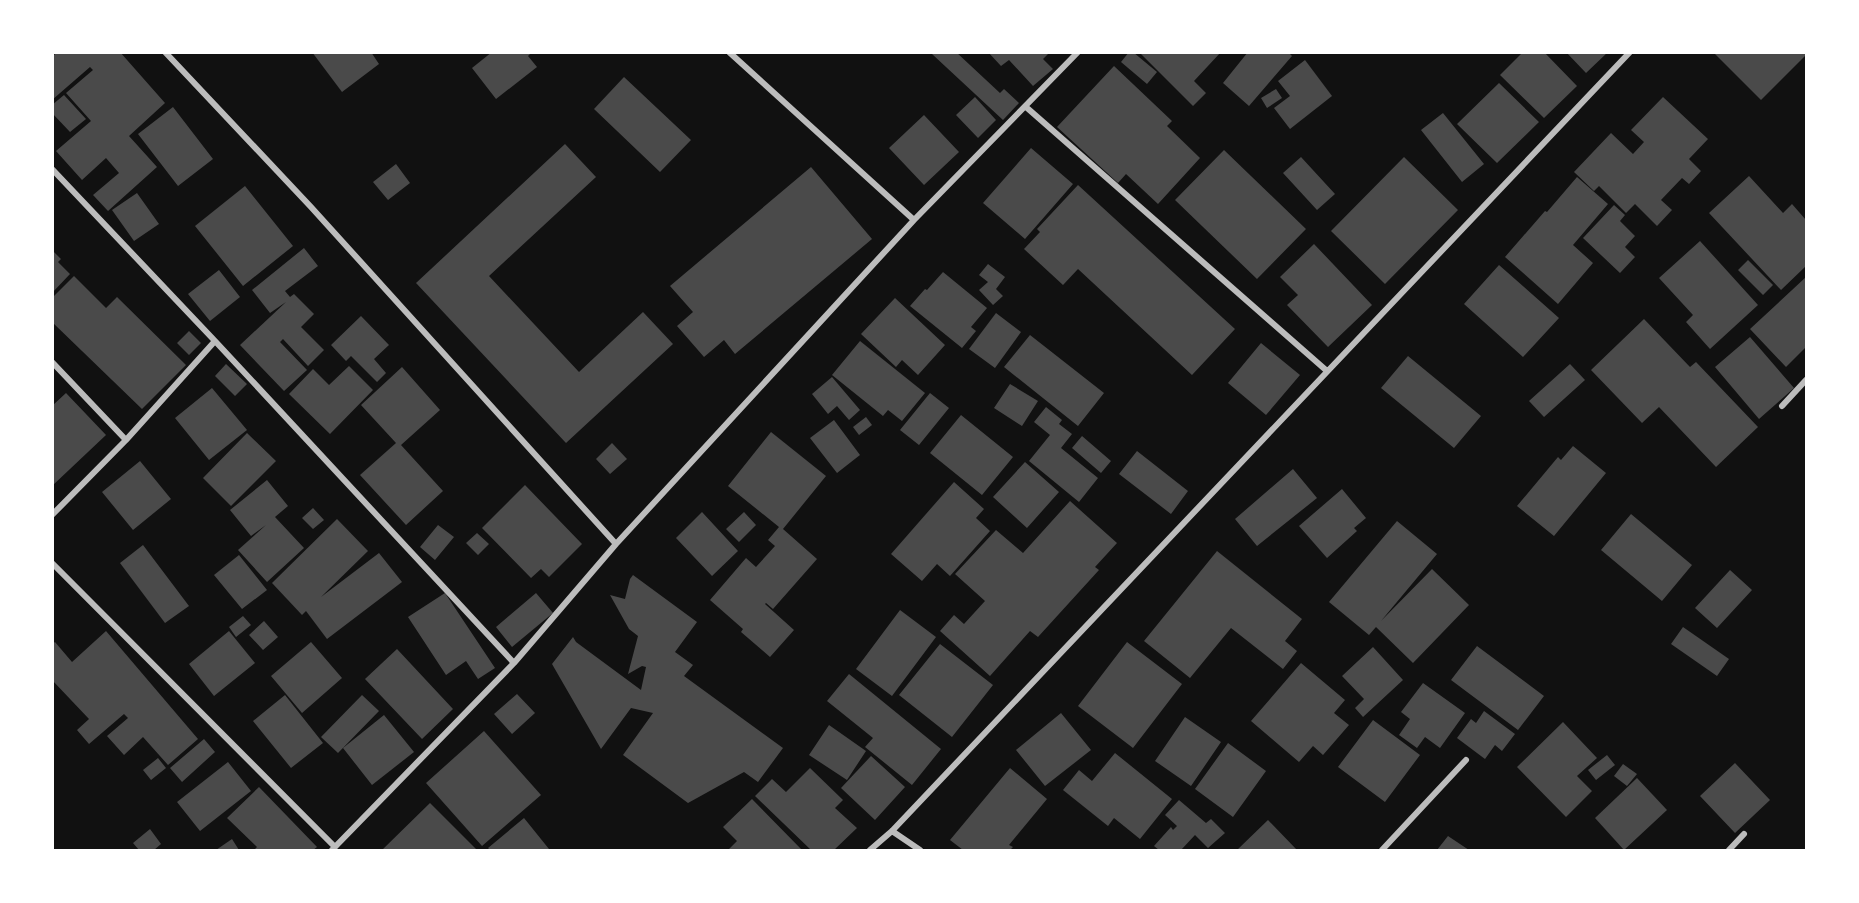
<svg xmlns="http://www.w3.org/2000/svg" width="1859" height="903" font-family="Poppins,sans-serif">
	<rect width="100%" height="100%" fill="#111"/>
	<path fill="#4a4a4a" d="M57,52h63l45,51 -36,33 28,31 -49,44 -15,-16 26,-22 -13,-15 -24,22 -26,-29 35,-30 -25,-28 27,-23 -3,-3 -38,33v-43z
		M312,52h59l8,12 -37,28z
		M492,52h40l-4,4 9,11 -41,32 -24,-31z
		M934,52h22l44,41 4,-4 15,14 -16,17 -71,-66z
		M988,52h62l-7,7 10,10 -20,17 -24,-26 -8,6z
		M1129,52h4l24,20 -10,12 -26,-22z
		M1139,52h82l-27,29 12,12 -13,13z
		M1248,52h40l4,4 -43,50 -26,-23z
		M1523,52h21l33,34 -33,32 -44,-43z
		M1566,52h42l-22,21z
		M1713,52h90l3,3 -45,45z
		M1305,60l27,36 -42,33 -16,-21 16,-12 -12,-15z
		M1114,66l58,55 -5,5 33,32 -42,46 -32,-30 -8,9 -61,-56z
		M624,77l67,63 -31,32 -66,-63z
		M1499,83l40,39 -42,41 -40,-39z
		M1276,89l6,9 -15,10 -6,-10z
		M64,95l22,24 -16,13 -18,-19v-8z
		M975,97l21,23 -18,18 -22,-23z
		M1663,97l45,42 -19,20 12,12 -12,13 -7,-6 -21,22 11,10 -15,16 -22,-22 -9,9 -27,-27 -5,5 -20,-19 37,-39 22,21 11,-12 -13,-12z
		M173,107l40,52 -35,27 -40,-52z
		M1443,113l41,51 -22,18 -41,-52z
		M924,115l35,37 -35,33 -35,-37z
		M565,144l31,33 -107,99 90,96 64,-60 30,32 -107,99 -150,-160z
		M1031,148l42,36 -48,55 -42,-36z
		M1224,150l82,79 -49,50 -82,-79z
		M1301,157l34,37 -18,16 -34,-37z
		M1404,157l54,53 -73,74 -54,-53z
		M396,164l14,19 -22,17 -15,-18z
		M811,167l61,72 -137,115 -11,-14 -20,17 -27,-31 16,-14 -23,-26z
		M1749,176l34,37 9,-9 14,16v46l-25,24 -72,-77z
		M1577,177l31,27 -35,41 20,18 -35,41 -53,-47 40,-46 2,1z
		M1078,185l157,144 -43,46 -114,-106 -15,16 -39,-36 16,-17 -3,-3z
		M245,186l48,60 -50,40 -48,-60z
		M137,193l22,31 -25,17 -22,-31z
		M1614,205l11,10 -5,6 15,15 -10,11 10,10 -15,16 -37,-35z
		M1700,241l58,64 -48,44 -24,-27 7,-7 -34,-37z
		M1314,244l58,61 -44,42 -41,-42 11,-10 -18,-18z
		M304,248l14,18 -33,25 5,6 4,-3 20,20 -13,13 23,23 -16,16 -25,-27 -3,3 27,28 -23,21 -44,-46 46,-43 -16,11 -18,-23z
		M52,250l9,9 -3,3 12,12 -18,19z
		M1748,260l25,25 -10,10 -25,-25z
		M988,264l17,13 -9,12 7,7 -10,9 -14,-15 9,-8 -9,-7z
		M1499,265l60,53 -36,39 -59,-53z
		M219,270l21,27 -30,24 -22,-27z
		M943,272l44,36 -16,19 5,4 -14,17 -52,-42 15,-17 2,1z
		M74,276l32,32 11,-11 69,68 -44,44 -90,-87v-24z
		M1806,277v70l-20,20 -36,-38z
		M895,298l50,47 -27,30 -16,-15 -6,7 -35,-33z
		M996,313l25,19 -26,36 -26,-19z
		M361,316l28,29 -15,14 12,14 -9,9 -26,-26 -5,5 -15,-16z
		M1644,319l46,48 6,-5 62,65 -42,40 -57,-60 -17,16 -51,-53z
		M189,331l12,12 -12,12 -12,-12z
		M1030,335l74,58 -26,33 -74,-59z
		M1750,337l44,51 -35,31 -44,-52z
		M860,341l65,52 -23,28 -14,-11 -5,6 -51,-41z
		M1261,343l39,32 -34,40 -38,-32z
		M1408,356l73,60 -27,32 -73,-60z
		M226,364l21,20 -12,12 -20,-20z
		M1570,364l15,16 -41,37 -15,-16z
		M349,366l24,24 -43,44 -41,-40 24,-25 16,16z
		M402,367l38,43 -39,35 42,46 -37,34 -46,-50 36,-32 -35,-38z
		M832,377l28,33 -11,10 -12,-14 -9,8 -16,-20z
		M1010,384l28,17 -16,25 -28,-18z
		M212,388l35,42 -38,30 -34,-42z
		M66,393l40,42 -54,51v-80z
		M930,393l19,15 -30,37 -19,-15z
		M1046,407l16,13 -3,4 13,10 -11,14 37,30 -19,24 -50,-41 21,-26 -16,-13z
		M961,415l52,42 -31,38 -52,-42z
		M866,417l6,8 -13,10 -6,-8z
		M834,420l26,35 -23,18 -27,-35z
		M771,432l55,44 -43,53 34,30 -44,50 -7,-6 -1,1 29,26 -24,27 -29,-25 2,-3 -33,-29 36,-42 10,9 19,-21 -7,-6 11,-13 -51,-41z
		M247,433l29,28 -45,45 -28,-28z
		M1082,436l29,25 -10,12 -29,-25z
		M612,443l15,16 -17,15 -14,-15z
		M1573,446l33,27 -52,63 -37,-30 41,-49 3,3z
		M1137,451l51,40 -17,23 -52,-40z
		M140,461l31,38 -38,31 -31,-38z
		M1025,462l34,30 -32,36 -34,-31z
		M1293,469l24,29 -60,48 -22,-27z
		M267,480l21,26 -13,11 29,31 -37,34 -29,-32 28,-25 -15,11 -21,-26z
		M954,482l30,27 -8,9 14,13 -40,45 -13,-12 -15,17 -31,-27z
		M525,485l57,59 -33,33 -8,-8 -10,9 -49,-50z
		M1342,489l24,29 -12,10 3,3 -30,27 -28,-32z
		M1070,501l47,42 -22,24 4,3 -61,67 -8,-6 -40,45 -50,-45 14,-16 10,9 21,-23 -30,-27 41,-44 27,23z
		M313,508l11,12 -11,9 -11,-11z
		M702,512l36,39 -26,25 -36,-38z
		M744,512l12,13 -17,17 -13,-13z
		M1631,514l61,51 -30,36 -61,-51z
		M337,519l31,32 -47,46 58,-44 23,29 -75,57 -21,-28 -4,4 -30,-32z
		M1397,521l40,33 -56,67 51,-52 37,36 -56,58 -37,-36 -7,8 -40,-33z
		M438,525l16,12 -19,23 -15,-13z
		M477,533l12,11 -11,11 -12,-12z
		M143,545l46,61 -24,17 -45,-60z
		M1217,551l85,68 -17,22 12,10 -14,18 -52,-41 -41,50 -46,-37z
		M239,555l28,35 -25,19 -28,-34z
		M1730,570l22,20 -35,38 -22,-20z
		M633,575l64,47 -22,30 18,13 -9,11 99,72 -25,34 -14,-10 -56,31 -65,-48 30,-42 -22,-5 -30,41 -49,-85 21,-27 3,5 65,48 5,-23 -4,-1 -14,8 10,-38 -9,-7 -19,-34 15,4 5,-20z
		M445,593l50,75 -17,11 -12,-18 -20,14 -38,-58z
		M536,593l17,20 -41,34 -16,-20z
		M900,610l36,27 -44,59 -36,-27z
		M243,616l8,9 -15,12 -7,-10z
		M264,621l14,16 -15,13 -14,-15z
		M1683,627l46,32 -12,17 -46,-32z
		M106,631l92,108 -30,26 -25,-28 -19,18 -17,-19 21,-18 -4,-4 -35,30 -12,-14 12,-11 -37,-39v-36l3,-2 17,20z
		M229,631l26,32 -41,33 -25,-32z
		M311,642l31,36 -40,35 -31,-37z
		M1127,642l55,42 -49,64 -55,-42z
		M940,644l53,41 -41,52 -53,-42z
		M1477,646l67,50 -26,34 -67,-50z
		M1373,647l30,33 -40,37 -8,-9 9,-9 -22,-23z
		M397,649l56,60 -31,30 -57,-60z
		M1301,663l44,37 -11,13 15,12 -26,30 -10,-9 -14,16 -48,-41z
		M849,674l92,75 -29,36 -47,-38 8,-9 -46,-37z
		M1423,683l42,30 -25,35 -15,-11 -8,11 -18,-13 11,-16 -9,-7z
		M517,694l18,19 -23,21 -18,-20z
		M285,695l38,48 -32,25 -38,-47z
		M362,695l17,16 -41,42 -17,-16z
		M1484,711l31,23 -13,17 -7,-6 -10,14 -28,-21 14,-19 5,4z
		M1061,713l30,37 -46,36 -29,-36z
		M384,715l30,37 -42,33 -29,-37z
		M1185,717l36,25 -30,44 -36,-25z
		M1373,720l47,35 -35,47 -47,-35z
		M1563,722l34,36 -20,18 15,15 -26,26 -49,-50z
		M829,725l37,26 -19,29 -38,-25z
		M484,731l57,64 -59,51 -56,-63z
		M204,739l11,13 -33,30 -12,-14z
		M1228,743l38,28 -33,46 -38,-28z
		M1115,753l57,46 -32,40 -26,-21 -6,8 -45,-36 16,-20 13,11z
		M1607,755l8,10 -19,15 -8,-10z
		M871,756l34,31 -30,33 -34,-32z
		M158,758l8,10 -15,12 -8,-10z
		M228,762l23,29 -51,40 -23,-29z
		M1735,763l35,37 -35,33 -35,-37z
		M1623,764l14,10 -10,12 -13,-10z
		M810,768l33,32 -8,8 22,20 -23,22h-23l-56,-54 17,-17 14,13z
		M1010,768l37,31 -38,46 4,2 -3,3h-47l-13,-10z
		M1637,778l30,32 -43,40 -29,-32z
		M259,787l58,60 -4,3h-59l3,-3 -30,-29z
		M752,799l50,51h-74l9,-9 -14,-14z
		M1179,800l27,23 5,-4 14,14 -17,15 -13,-13 -14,15h-22l-5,-4 17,-19 2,3 4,-4 -12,-11z
		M430,803l47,47h-95z
		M524,818l25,31 -2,1h-57l-2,-2z
		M1268,820l29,30h-60z
		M150,829l11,15 -7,6h-15l-6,-7z
		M1448,836l21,14h-32z
		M232,839l7,11h-23z"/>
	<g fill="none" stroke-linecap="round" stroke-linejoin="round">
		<path stroke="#bcbcbc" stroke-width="6" d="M165,52l146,155 305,337
			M729,52l185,168
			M1026,107l301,264
			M52,169l163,172 299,322
			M52,362l74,78
			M1782,406l24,-26
			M52,515l74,-75 89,-99
			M52,563l283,284
			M892,831l28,19
			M332,850l182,-187 102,-119 298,-324 164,-168
			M870,850l22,-19 738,-779
			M1382,850l84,-90
			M1729,850l15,-16"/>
	</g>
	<rect width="1859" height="903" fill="none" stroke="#ffffff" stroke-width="108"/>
</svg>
